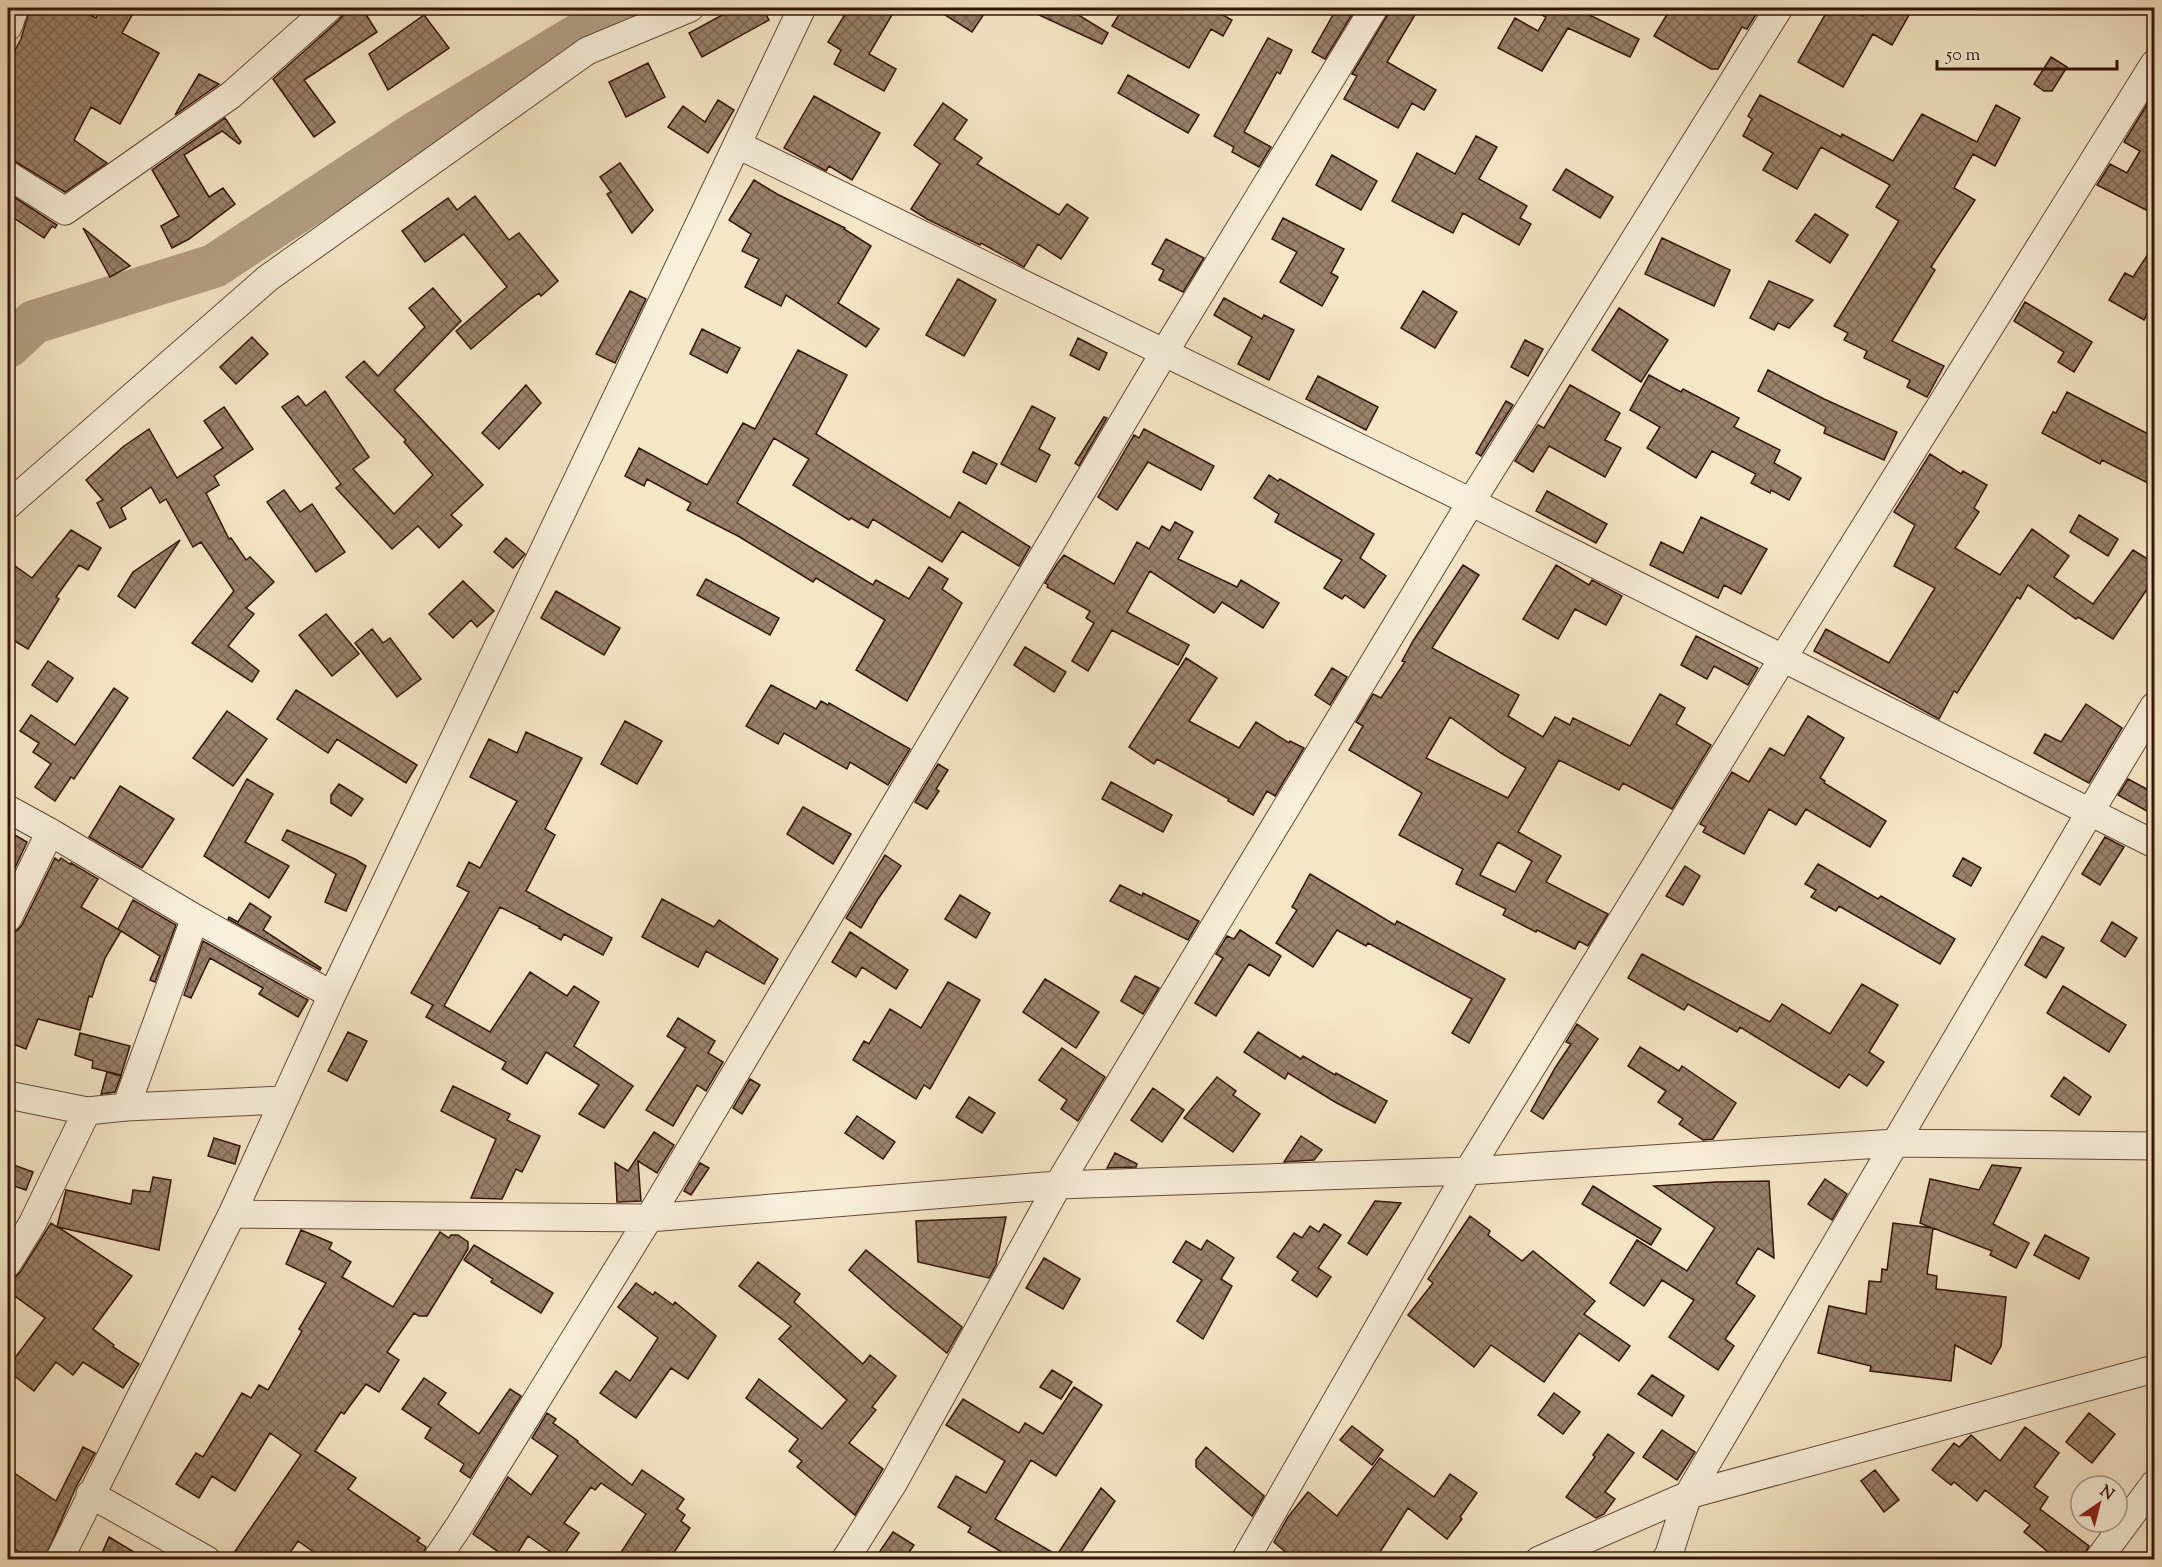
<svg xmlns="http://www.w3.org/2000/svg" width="2162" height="1567" font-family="'Sorts Mill Goudy',serif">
	<defs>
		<pattern id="building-cross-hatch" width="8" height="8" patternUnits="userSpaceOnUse" patternTransform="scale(1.5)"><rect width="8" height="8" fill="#99816b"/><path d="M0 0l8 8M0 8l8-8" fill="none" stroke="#7e6856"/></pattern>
	</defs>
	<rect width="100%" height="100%" fill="#f5e6c6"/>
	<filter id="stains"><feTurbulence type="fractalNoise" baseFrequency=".00333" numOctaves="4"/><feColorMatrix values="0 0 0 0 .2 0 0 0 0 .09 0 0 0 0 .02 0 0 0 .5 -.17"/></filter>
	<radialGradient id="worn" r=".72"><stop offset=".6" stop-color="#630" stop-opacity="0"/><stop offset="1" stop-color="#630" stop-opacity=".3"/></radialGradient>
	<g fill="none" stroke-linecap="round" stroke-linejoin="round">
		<path stroke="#b49f85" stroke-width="44" d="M8,346l26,-24 180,-56 204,-134 206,-124"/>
	</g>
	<path fill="url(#building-cross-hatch)" stroke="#351408" stroke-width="1.5" fill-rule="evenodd" d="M30,8h46l20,10 6,-10h34l-14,25 37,20 -39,71 -29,-17 -17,33 33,23 -42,29 -49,-30 -8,-3v-96l13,-24z
		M344,8h18l15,24 -73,48 31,42 -21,15 -41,-58 66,-59 5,-6z
		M735,8h27l7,12 -67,37 -13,-24z
		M849,8h47l-27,46 27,15 -12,22 -50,-27 7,-14 -13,-8z
		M934,8h54l-16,24z
		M1024,8h43l41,25 -6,11z
		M1123,8h87l22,12 -9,16 -12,-7 -22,39 -77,-42z
		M1337,8h19l-31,51 -13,-7z
		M1390,8h29l-32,54 49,28 -12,20 -12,-7 -14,25 -54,-29 13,-23 -5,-2 35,-58z
		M1527,8h53l-1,2 60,29 -9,18 -62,-29 -26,43 -44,-23 17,-30 23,13 8,-14z
		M1671,8h89l-13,21 -5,-2 -24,42h-7l-57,-33z
		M1829,8h19l15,8 5,-8h45l-21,37 -19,-11 -30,53 -45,-25z
		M424,15l25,33 -61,42 -19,-36z
		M1268,38l24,12 -12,24 -3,-2 -33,60 27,15 -12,20 -27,-15 2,-5 -20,-11z
		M2051,57l16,10 -15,24h-8l-10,-7z
		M648,63l17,34 -39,20 -17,-35z
		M199,74l20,10 -44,31 8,-14z
		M1128,75l71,40 -11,18 -70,-40z
		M2154,93v121l-57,-29 13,-21 17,9 13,-22 -16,-9z
		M1760,95l81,42 1,-3 51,27 29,-47 55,28 19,-37 24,13 -25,48 -22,-12 -19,34 21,12 -44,67 4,3 -43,71 52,25 -17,31 -20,-10 3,-7 -46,-22 3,-7 -23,-11 4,-7 -14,-7 65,-105 -23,-14 14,-22 -69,-38 -24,42 -34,-19 10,-17 -30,-17 9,-17 -4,-3z
		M814,96l66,37 -28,47 -23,-14 -3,5 -42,-23z
		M718,100l16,10 -26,43 -40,-26 15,-21 22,16z
		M943,103l24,17 -13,19 28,19 -5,6 82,51 8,-11 21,14 -27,41 -23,-15 -14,23 -43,-24 -1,2 -53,-26 -16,-10 29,-45 -26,-19z
		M225,118l16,24 -2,2 -17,-13 -38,24 25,42 14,-9 12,16 -46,35 -17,9 -11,-22 18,-10 -27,-46z
		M1476,136l21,11 -18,32 48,27 -7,12 11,6 -12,21 -56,-32 -10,20 -61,-32 25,-48 38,21z
		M1332,155l45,26 -16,29 -45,-25z
		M620,163l33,47 -21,23 -25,-39 4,-2 -11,-15z
		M1566,169l47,28 -13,21 -47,-28z
		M754,180l23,14 68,34 -1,1 27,17 -33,57 41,26 -13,18 -80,-52 -5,11 -36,-19 14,-28 -17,-8 9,-17 -22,-14z
		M8,193l49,32 -2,3 -3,-2 -8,12 -36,-24z
		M475,196l34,44 10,-7 39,48 -17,15 -2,-3 -19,14 -49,42 -15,-18 51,-44 -43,-53 -39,28 -23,-31 46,-33 9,12z
		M1815,214l33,21 -18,28 -34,-22z
		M1283,218l61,31 -13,24 7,4 -16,29 -42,-24 17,-30 -25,-13z
		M83,228l47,38 -20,11z
		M1662,238l68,32 -16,36 -69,-32z
		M1166,239l38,19 -21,34 -24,-12 5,-10 -12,-6z
		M2154,245v55l-10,20 -35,-20 16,-27 8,4z
		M958,279l38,21 -32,56 -38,-21z
		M1769,281l44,19 -24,28 -11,-5 -4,7 -24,-12z
		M433,288l28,33 -67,69 89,95 -32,30 11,10 -23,23 -21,-22 -26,23 -56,-61 5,-4 -59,-77 16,-11 8,10 19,-15 44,66 -16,12 41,45 39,-39 -29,-33 2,-2 -60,-63 18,-16 14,15 47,-49 -16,-19z
		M630,291l16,8 -31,64 -19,-9z
		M1423,291l34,21 -22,36 -34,-20z
		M1224,298l38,21 2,-4 30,15 -25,50 -31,-16 14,-27 -38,-22z
		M2025,302l67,40 -18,30 -16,-10 6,-10 -50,-31z
		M1619,308l49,32 -27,42 -49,-32z
		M702,329l38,19 -13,25 -37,-19z
		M252,337l16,17 -32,30 -16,-17z
		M1078,338l29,15 -8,17 -29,-15z
		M1525,340l18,9 -15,27 -17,-9z
		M798,350l49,25 -31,59 134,84 9,-16 71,45 -11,19 -57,-35 -20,31 -69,-43 -5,9 -17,-10 -2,2 -56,-35 16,-26 -35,-21 -37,65 136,82 3,-5 33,19 20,-32 19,12 -6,10 20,14 -55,98 -51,-31 29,-50 -69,-42 -3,4 -75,-46 -51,-26 4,-7 -44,-24 -3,7 -19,-10 14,-28 68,37 36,-62 12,6z
		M1768,370l56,29 73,33 -13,28 -60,-27 2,-6 -68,-36z
		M1649,375l32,17 2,-3 56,29 -5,9 46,23 -6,13 27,15 -12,22 -18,-10 -1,3 -19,-10 5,-9 -44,-23 -16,27 -49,-30 13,-21 -30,-17z
		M1318,376l60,31 -12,23 -60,-31z
		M526,385l15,18 -42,46 -17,-16z
		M1570,385l50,28 -15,27 16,8 -16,29 -56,-31 -16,26 -18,-11 23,-36 6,3z
		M2067,392l87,45v49l-52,-26 -2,4 -58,-31 11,-21 3,1z
		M1506,401l7,4 -32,51 -5,-3z
		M1032,406l23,12 -16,31 11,6 -14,27 -35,-18z
		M224,407l29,42 -39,27 5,9 -13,8 23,46 2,-1 15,22 4,-3 24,25 -28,26 8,6 -26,32 31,25 -7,11 -60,-39 42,-52 -33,-49 -8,5 -27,-48 -6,4 -9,-16 -30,21 5,11 -16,9 -13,-25 6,-3 -17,-20 38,-34 25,-17 28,49 46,-30 -19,-27z
		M1104,417l3,1 -28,48 -4,-3z
		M1144,429l70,37 -13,24 -53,-28 -31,48 -19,-13 36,-62 5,3z
		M973,452l24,12 -11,20 -23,-12z
		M1930,454l31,20 2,-3 24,14 -13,23 5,4 -24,36 45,27 32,-46 37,27 -15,21 39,27 40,-54 21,13v16l-41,60 -35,-22 -2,2 -48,-34 -8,14 -3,-2 -60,96 -3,-2 -15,28 -125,-68 12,-22 63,34 46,-75 -41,-22 21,-41 -21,-13z
		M1269,475l9,6 2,-2 94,55 -14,24 26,18 -22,32 -19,-13 -3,4 -18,-11 18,-28 -67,-38 4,-8 -25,-16z
		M284,490l16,22 12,-8 33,48 -29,20 -49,-70z
		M1547,491l60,33 -11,19 -60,-32z
		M2079,515l39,24 -10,17 -38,-24z
		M1701,517l66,32 -26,45 -17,-9 -6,13 -68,-33 11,-23 22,11z
		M1175,522l18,10 -15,27 59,28 4,-7 38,23 -16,25 -41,-26 -8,11 -64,-42 -23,41 62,33 -11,20 -66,-35 -24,41 -16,-10 22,-38 -8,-5 4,-7 -43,-24 1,-2 -3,-2 12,-19 7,-9 50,29 23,-42 12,7 13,-23 8,5z
		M71,530l30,18 -13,22 -9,-5 -23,32 3,2 -31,50 -20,-12v-76l24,17z
		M506,538l19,16 -12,14 -19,-16z
		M180,540l-45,68 -17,-12 15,-24z
		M1463,565l16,10 -47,73 87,47 -11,21 35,21 12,-20 15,8 3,-7 57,28 30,-52 25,14 -9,16 35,21 -39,64 -49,-26 -4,7 -60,-30 -41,72 43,24 -15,26 62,32 -20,32 -9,-5 -4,8 -38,-19 -1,2 -33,-17 3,-6 -50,-25 7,-15 -64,-34 23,-42 -73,-43 14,-24 -7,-4 17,-28 8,4 24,-36 -3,-1 11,-20zM1450,717l51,36 25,15 -18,30 -82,-40zM1498,842l34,19 -17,31 -35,-17z
		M1556,565l33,20 3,-5 30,16 -16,29 -31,-16 -17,30 -35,-20z
		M706,579l73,39 -9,17 -73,-40z
		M463,581l31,30 -17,16 -6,-7 -18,18 -24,-24z
		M556,591l64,37 -16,27 -63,-37z
		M326,614l33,40 -27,22 -33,-41z
		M372,629l11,14 7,-5 31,41 -24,18 -42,-54z
		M1696,636l62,32 -10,17 -34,-19 -7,13 -26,-14z
		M1025,647l41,25 -12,20 -40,-27z
		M1186,658l31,20 -28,43 50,27 17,-26 33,21 1,-2 14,7 -29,48 -8,-5 -14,24 -25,-14 1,-2 -72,-40 -3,5 -25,-17z
		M48,661l25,17 -16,24 -25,-17z
		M1332,668l15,9 -17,28 -15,-10z
		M771,685l45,24 5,-8 7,4 1,-2 81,46 -22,36 -38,-23 -3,7 -63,-36 -6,11 -32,-18z
		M114,688l14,10 -54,81 -3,-2 -16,24 -20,-14 16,-23 -18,-12 6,-9 -19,-12 11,-16 44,30z
		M296,690l121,75 -11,18 -69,-44 -9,14 -51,-34z
		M2086,704l36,24 -33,55 -55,-30 11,-19 16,8z
		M227,711l40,28 -34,47 -40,-28z
		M1808,716l36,22 -24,40 5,3 -1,2 62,38 -16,26 -64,-38 -10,16 -27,-16 -25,45 -41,-22 3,-5 -6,-3 32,-52 17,10 21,-34 14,8z
		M625,721l37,20 -25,43 -36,-20z
		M526,732l56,26 -37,71 10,6 -29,56 86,47 -9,17 -39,-21 -3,6 -22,-12 1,-1 -40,-20 -56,99 46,26 40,-60 37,24 7,-10 25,16 -25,44 59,40 -29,42 -25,-14 20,-29 -53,-33 -19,32 -25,-15 4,-7 -80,-45 7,-12 -22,-12 58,-101 -12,-6 12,-24 11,6 37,-67 -47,-24 19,-38 28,14z
		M938,764l10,6 -12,19 3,2 -12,18 -12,-7z
		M247,779l26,15 -28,48 44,24 -20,32 -65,-42z
		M2128,779l26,14v22l-36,-20z
		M1111,782l61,33 -9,17 -61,-33z
		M339,784l24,15 -12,17 -20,-13v-8z
		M120,786l54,33 -32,49 -53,-31z
		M803,807l48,27 -18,30 -46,-30z
		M287,830l68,29 11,7 -20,45 -21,-9 11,-28 -54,-34z
		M8,831l19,11 -19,41z
		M2105,837l19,10 -24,38 -18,-11z
		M885,855l16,11 -23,33 -17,29 -15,-10z
		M55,858l4,3 2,-3 9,6 1,-1 27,16 -17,28 40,24 -16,27 -13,39 -3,-1 -9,34 -42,-11 -12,30 -18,-7v-109l8,-2 6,-6z
		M1963,858l18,10 -10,18 -18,-10z
		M1818,864l60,35 3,-3 74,43 -15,25 -101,-58 -3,5 -25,-14 5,-7 -11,-6z
		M1685,866l15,10 -17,29 -17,-9z
		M1310,874l85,51 2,-4 108,58 -36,64 -17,-10 20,-34 -104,-56 -2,3 -29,-16 -24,37 -37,-24 21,-33 -5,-3z
		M1120,885l22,11 1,-3 56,28 -11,19 -78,-39z
		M960,895l30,18 -14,25 -31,-19z
		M662,899l52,28 5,-7 59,39 -14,25 -58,-33 -8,16 -56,-30z
		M133,900l43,25 -21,57 -5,-2 10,-24 -42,-27z
		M250,903l21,14 -8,13 58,38 -1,2 -92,-51 1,-2 9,5z
		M2112,922l25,16 -12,19 -24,-16z
		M1240,930l41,26 -12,20 -20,-12 -33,52 -21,-13 28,-45 -7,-4 11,-18 7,3z
		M850,932l58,38 -12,19 -34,-22 -6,10 -24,-15z
		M2042,936l22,12 -18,30 -21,-13z
		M203,941l105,59 -10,17 -39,-23 4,-6 -53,-30 -19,40 -7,-3z
		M1642,954l128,68 12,-18 48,30 32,-50 36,21 -29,47 15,10 -17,24 -18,-12 -10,14 -99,-61 -3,5 -49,-28 -4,6 -56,-32z
		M1135,976l24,12 -16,26 -22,-13z
		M1045,979l54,33 -23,36 -53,-36z
		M948,982l32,18 -50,89 -6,-4 -8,14 -63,-39 11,-19 5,3 21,-35 31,19z
		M2063,986l63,39 -17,27 -62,-39z
		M678,1018l37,23 -7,12 15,9 -17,29 -9,-6 -24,41 -27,-16 40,-62 -19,-12z
		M1577,1024l21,15 -55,80 -12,-8 24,-43 16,-24 -5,-2z
		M348,1032l19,9 -20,40 -19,-10z
		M1258,1032l43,27 2,-3 32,19 1,-2 51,28 -12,22 -40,-21 -47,-29 -3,6 -41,-27z
		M80,1033l50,13 -9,29 -29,-7 1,-7 -18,-6z
		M1640,1047l39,24 3,-5 54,37 -23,36 -10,1 -24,-16 4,-5 -25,-17 8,-11 -38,-25z
		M1062,1048l43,29 -27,44 -17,-12 6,-9 -28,-20z
		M107,1072l14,4 -6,16 -14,2z
		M1217,1077l19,14 -3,4 27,19 -27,38 -49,-34z
		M2064,1077l27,20 -12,18 -28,-19z
		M750,1079l10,6 -18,29 -9,-6z
		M453,1086l57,28 -3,6 33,16 -18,36 -6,-3 -14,30 -31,-1 25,-59 -55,-28z
		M1153,1088l31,22 -22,32 -31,-22z
		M969,1097l26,16 -13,20 -26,-16z
		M857,1116l38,26 -12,17 -38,-26z
		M654,1132l20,13 -17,28 -19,-12 3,40 -24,1 -2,-39 13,8z
		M1301,1136l21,14 -8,10 -30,2z
		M214,1138l26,8 -5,18 -27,-8z
		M1115,1153l22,11 -1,3 -29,1z
		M8,1163l25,9 -7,18 -18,-6z
		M700,1163l9,5 -18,27 -7,-4z
		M1992,1165l29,3 -28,56 36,19 -13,25 -26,-13 2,-4 -59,-23 -6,46 10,2 -1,13 70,8 -5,49 -10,18 -36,-19 -4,36 -81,-10 1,-5 -53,-13 11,-47 37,8 3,-33 12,1 1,-13 5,1 6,-47 39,5 -12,-5 10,-44 49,11z
		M153,1177l18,3 -12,70 -101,-23 74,49 -39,53 21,16 -1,2 26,17 -16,24 -40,-26 -10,13 -17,-13 -22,29 -26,-20v-4l37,-49 -37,-27v-6l13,-14 30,-48 6,4 9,-37 65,14 2,-14 17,2z
		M1825,1179l22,15 -15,26 -24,-16z
		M1769,1181l5,77 -16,-10 -22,35 19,13 -30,43 9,7 -16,24 -49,-33 25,-37 -32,-20 -18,26 -34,-23 27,-43 50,31 28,-43 -61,-42 61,-4z
		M1593,1186l68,43 -10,16 -69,-41z
		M1375,1201l26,2 -34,52 -19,-12z
		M1470,1216l20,15 -2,4 34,26 11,-10 62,50 -11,13 46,32 -11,15 -40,-28 -35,49 -53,-37 -17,22 -66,-52 25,-32 -5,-4z
		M1006,1217l-10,48 -7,13 -71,-16 -2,-41z
		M1324,1224l17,11 -23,33 13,9 -14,20 -25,-17 6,-8 -21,-15 17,-24 8,5 8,-12 9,6z
		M301,1230l31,13 -3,6 22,13 -9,15 51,30 47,-75 9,6 2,-3h7l10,7v7l-41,67h-8l-5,-3 -27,39 12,8 -20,32 -13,-8 -22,30 -3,-2 -26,39 41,27 -8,11 72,49 -3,3 9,6 -6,13h-95l-27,-19 -13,19h-56l72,-105 -31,-22 -35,58 -23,-15 -13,22 -23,-14 20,-31 7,4 39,-64 9,5 8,-13 9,5 34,-59 -3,-2 27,-46 -40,-19z
		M2045,1235l44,23 -10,21 -45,-24z
		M1207,1240l27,18 -13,21 11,7 -29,53 -26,-18 25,-41 -29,-18 13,-21 15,9z
		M474,1245l79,48 -12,20 -50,-31 2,-3 -29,-19z
		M866,1250l96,77 -15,26 -54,-44 -44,-39z
		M1044,1258l36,21 -17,30 -37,-21z
		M758,1262l42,32 -6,8 69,62 7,-9 26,21 -24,31 4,3 -27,33 34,26 -28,46 -58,-48 5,-6 -13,-10 9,-12 -52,-41 13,-19 63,50 25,-29 -68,-61 12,-13 -52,-40z
		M636,1283l17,12 2,-3 18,13 2,-3 41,34 -28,43 -17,-11 -35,50 -36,-25 16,-22 14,10 28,-43 -40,-31z
		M1052,1370l20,12 -11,17 -21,-12z
		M1652,1375l32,21 -12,20 -34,-22z
		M424,1378l22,15 -8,11 41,30 31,-45 11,7 -51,82 -10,-7 4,-7 -39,-26 6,-10 -29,-19z
		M1074,1387l28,18 -46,71 -25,-16 -36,59 62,36 44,-67 14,13 -39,59h-61l-47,-28 3,-5 -33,-20 18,-31 30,17 19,-32 -59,-36 17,-26 56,34 6,-10 18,11z
		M1554,1393l26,19 -17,22 -25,-19z
		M547,1413l9,6 -3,4 25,18 -1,1 55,43 10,-15 42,29 -7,10 8,6 -4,6 9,7 -21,32h-9l-12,-9 -5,9h-27l30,-46 -45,-31 -6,7 -4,-3 -27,36 15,10 -18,26 -33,-23 -15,24h-3l-37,-26 35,-57 23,18 27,-39 -26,-18z
		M2089,1413l26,21 -23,29 -26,-21z
		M1352,1426l31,24 -11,15 -32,-25z
		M2025,1427l34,26 -25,34 14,10 -8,12 49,37 -7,14h-24l-34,-28 6,-7 -45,-35 -8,11 -23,-19 -3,3 -19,-15 22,-27 5,4 12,-12 29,26z
		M1662,1430l33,22 -18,28 -34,-23z
		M1608,1434l26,19 -29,39 10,7 -11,15 -8,4 -30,-21 29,-40 -2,-2z
		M83,1447l12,6 -19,34 -32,73h-13l-23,-16v-75l48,32z
		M1206,1447l58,49 -12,20 -56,-49v-7z
		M1380,1458l54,39 16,-23 27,19 -17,24 2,2 -15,20 -39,-31 -33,52h-80l-21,-18 14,-25 20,-25 29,24z
		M1875,1470l24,30 -15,12 -23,-31z
		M893,1532l21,13 -10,15h-30z
		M109,1537l38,23h-48z"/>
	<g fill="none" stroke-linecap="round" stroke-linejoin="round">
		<g stroke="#654838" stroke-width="29">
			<path id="minor" d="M8,27l7,-19
				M738,145l733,357 683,342
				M8,175l57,36 166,-116 98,-87
				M8,505l260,-227 319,-227 103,-43
				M8,809l42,23 145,86 137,77
				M8,918l42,-86
				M8,1095l79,16 39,-4 157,-7
				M126,1107l69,-189
				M232,1214l417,4 409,-33 410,-14 427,-28 259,3
				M8,1263l24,-39 55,-113
				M90,1494l117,66
				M59,1560l173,-346 100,-219 470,-987
				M436,1560l23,-34 190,-308 515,-865 210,-345
				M845,1560l49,-78 164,-297 413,-683 308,-494
				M1245,1560l223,-389 315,-513 371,-594
				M1539,1560l149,-65 466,-126
				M1665,1560l4,-6 19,-59 402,-683 64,-106
				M2098,1560l56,-76"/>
		</g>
		<use href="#minor" stroke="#f8efda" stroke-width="27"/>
	</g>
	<rect width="2162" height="1567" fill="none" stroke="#f5e6c6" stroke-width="30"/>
	<rect x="9" y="9" width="2144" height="1549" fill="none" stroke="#351408" stroke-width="3"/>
	<rect x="15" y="15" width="2132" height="1537" fill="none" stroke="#351408" stroke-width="1.5"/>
	<g transform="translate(2099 1504) rotate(35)"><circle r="28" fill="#f8efda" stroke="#aa9786" stroke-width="1.5"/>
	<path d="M0-4.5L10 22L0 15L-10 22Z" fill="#8f2418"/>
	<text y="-9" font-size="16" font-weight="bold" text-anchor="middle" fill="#351408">N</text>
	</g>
	<path d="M1937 60v9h180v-9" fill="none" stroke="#351408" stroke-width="3"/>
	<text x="1946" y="60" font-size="18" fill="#351408" stroke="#f8efda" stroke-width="4.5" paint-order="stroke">50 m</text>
	<rect width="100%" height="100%" filter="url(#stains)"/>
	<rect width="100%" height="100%" fill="url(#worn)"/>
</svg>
